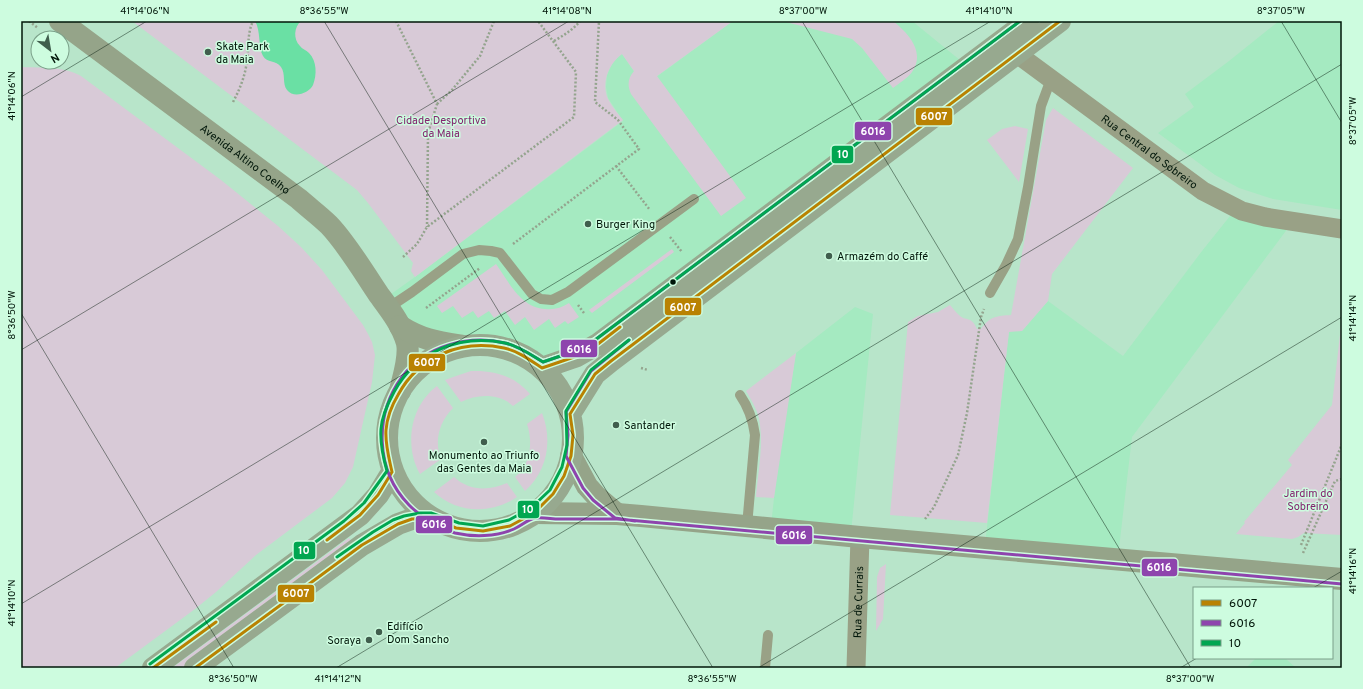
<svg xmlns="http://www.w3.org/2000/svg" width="1363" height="689" font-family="Overpass,sans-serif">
	<rect width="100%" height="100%" fill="#b8e5ca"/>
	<path fill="#a5eac1" d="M733,21h179l54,44 -346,260 -77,39 -16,-11 -16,-8 -26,-4 -21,2 -41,-8 -39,-36 31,-22 208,-156 -15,-23 -2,-11 1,-12 6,-13 4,-4 5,-4 22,32z
		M1279,21h63v189l-69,-11 -34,-11 -24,-13 -57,-42 36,-26 -9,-13 44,-33z
		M1234,211l57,13 -159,213 -14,120 -133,-12 24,-214h13l26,-30 75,55 79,-105z
		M855,307l18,7 -22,219 -80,-7 6,-56 19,-117z
		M1256,658h29l11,10h-50z"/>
	<path fill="#d8cad7" d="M132,21h601l-76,55 89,122 -25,18 -90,-122c-4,-9 -3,-16 3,-23l-12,-17c-14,10 -21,30 -14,45 4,8 10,15 15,21l-208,157 -4,-6 2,-8 -45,-60 -11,-13z
		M786,21h107c15,12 33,31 19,51 -5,7 -13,11 -19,16l-31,-40 -10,-9 -66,-17z
		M21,67c20,1 42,-1 60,9l140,104 57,46 23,21 21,23 41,55 5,9 4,8 3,13 -3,27 -19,85 -8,16 -13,15 -76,57 -40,37 -21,17 -80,59h-94z
		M1053,108l80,60 -81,106 -4,27 -26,30 -13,1 -22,191 -97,-8 18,-193 10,-6 20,-4 12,-7c3,3 5,7 9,10 7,7 12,0 18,14h4c9,-13 16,-13 30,-14l35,-195z
		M1015,126l13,3 -9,53 -32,-42 15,-11z
		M672,249l2,3 -82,61 -3,-3z
		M496,264c13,18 24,43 49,45 9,1 16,-1 24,-6l10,14 -11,7 -3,-3 -10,7 -6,-9 -15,11 -9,-13 -10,8 -10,-14 -11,7 -5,-7 -11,7 -5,-7 -11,7 -9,-12 -11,7 -5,-7z
		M1342,317v218l-38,-2 -6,4 -6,2 -56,-5 9,-11 -1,-1 48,-57 -4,-5 44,-55z
		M796,353l-22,145 -18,-1c2,-24 7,-49 4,-72 -1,-13 -8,-24 -14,-34z
		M471,371c23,-1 44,5 59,23l-17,12c-14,-13 -36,-12 -52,-4l-16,-22 11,-4z
		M437,386l16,22c-14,14 -19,33 -12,51l-21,15c-16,-28 -10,-68 17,-88z
		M542,413c11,28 5,58 -17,78l-10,-14c16,-12 18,-35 12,-53z
		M454,477c15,14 35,14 53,6l10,14c-25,17 -60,17 -83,-5z
		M349,538l4,5 -170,125h-11z
		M886,564l-3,55 -7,12 1,-54 3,-9z"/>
	<path fill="#6ae0a4" d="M255,21h46c-7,6 -8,18 -1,25 2,3 6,4 9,7 8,8 8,22 4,32 -4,8 -19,14 -26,5 -5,-6 -1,-16 -6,-23 -5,-7 -14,-4 -18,-11 -5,-8 -2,-25 -8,-35z"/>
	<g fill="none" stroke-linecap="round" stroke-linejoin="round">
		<path stroke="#94a48e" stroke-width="2.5" stroke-dasharray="2 2" stroke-linecap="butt" d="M29,21l9,7
			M396,21l41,83 -9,29 -1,94
			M554,41c10,-6 19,-11 26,-20
			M233,102c7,-13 12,-26 14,-41 2,-14 0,-27 6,-40
			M437,104l15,-14 28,-34 14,-35
			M616,166l34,44
			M670,237l12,15
			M513,244l126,-95 -21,-29 -23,-18 4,-81
			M403,257l14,-13 10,-17 147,-110 2,-45 -38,-51
			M578,305l6,8
			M426,308l54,-40
			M641,368l7,2
			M925,519l9,-12 24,-52 9,-42 14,-96 3,-8
			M1301,545l41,-101
			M1303,553l32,-72 7,-2"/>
		<path stroke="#99a186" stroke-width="10" d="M990,293l16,-28 12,-26 10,-52 13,-81 10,-27
			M388,308l24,-16 51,-38 16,-4 12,1 9,2 32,41 9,5 11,1 16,-8 126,-93
			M740,395c9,13 13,25 15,40l-8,91
			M765,668l3,-33"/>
		<g stroke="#99a186" stroke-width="19">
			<path id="s1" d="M1004,57l13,-3 186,137 39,20 23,6 77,12"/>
			<path id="s2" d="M856,668l4,-131"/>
		</g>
		<g stroke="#95a489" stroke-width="22">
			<path id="s3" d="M60,21l239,178c10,9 21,17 30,26 19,20 35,48 50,70 11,15 23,30 28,48 3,15 -4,34 -7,48"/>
			<path d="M400,326c22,14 38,16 63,20"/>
			<path d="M571,456l16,30 9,10 21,18"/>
			<path d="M534,513l83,1 24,2 219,21 482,42"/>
		</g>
		<path stroke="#97a98f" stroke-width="22" d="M387 438a93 93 0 1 1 186 0a93 93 0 1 1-186 0Z
			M542,368l35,-12 21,-12 430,-323
			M570,414l25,-40 16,-13 449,-340
			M153,668l207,-153 18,-20 14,-23
			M195,668l167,-123 36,-21 14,-5 20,-1"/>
		<g stroke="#cdfcdf" stroke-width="6">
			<path id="bus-1" d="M542,368l35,-12 21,-12 22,-17
				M570,414l25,-40 16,-13 449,-340
				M392,472c-3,-14 -7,-28 -6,-42 1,-12 6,-25 12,-35 21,-39 63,-56 106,-47 14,3 26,12 38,20
				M327,540l33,-25 18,-20 14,-23
				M153,668l63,-46
				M195,668l167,-123 36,-21 14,-5 20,-1 24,10 27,3 27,-5 24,-13 19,-19 11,-18 7,-20 2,-21 -3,-21"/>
		</g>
		<g stroke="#cdfcdf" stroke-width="6">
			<path id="bus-2" d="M1020,21l-425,319 -20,11 -32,11c-12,-7 -24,-16 -38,-19 -36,-9 -80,3 -103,34 -28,38 -27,93 7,128 12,12 28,23 46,28 18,4 41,4 59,-4 7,-3 13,-9 21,-11 8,-1 17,1 24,1 19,0 39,0 58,0l725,65
				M629,340l-38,31 -25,41 2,23 -2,21 17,32 10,12 22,18 20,3"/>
		</g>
		<g stroke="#cdfcdf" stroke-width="6">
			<path id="bus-3" d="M337,557l36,-25 20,-12 11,-4 16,-3h11l28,10 24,3 26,-6 22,-12 19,-18 12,-23 5,-22 -1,-34 25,-41 38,-30
				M150,664l194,-143 20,-18 23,-32c-4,-14 -7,-28 -6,-42 1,-13 7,-26 13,-37 22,-41 66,-58 111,-49 14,3 26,12 38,19l32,-11 20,-11 425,-319"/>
		</g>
		<use href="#bus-1" stroke="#b98202" stroke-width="3"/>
		<use href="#bus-2" stroke="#8e44ad" stroke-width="3"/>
		<use href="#bus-3" stroke="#00a651" stroke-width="3"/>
	</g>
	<path fill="none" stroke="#001609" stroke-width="1" stroke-opacity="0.45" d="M324,21l389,647M802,21l389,647M1281,21l61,102M21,97l126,-76M21,313l213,355M21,350l548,-329M1313,588l29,-17M21,604l970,-583M336,668l1006,-604M758,668l584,-351M1180,668l17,-10"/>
	<g fill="#405e4d" stroke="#cdfcdf" stroke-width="1.5">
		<circle cx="208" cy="52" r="4"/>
		<circle cx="588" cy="224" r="4"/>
		<circle cx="829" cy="256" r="4"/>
		<circle cx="616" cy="425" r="4"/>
		<circle cx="484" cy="442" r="4"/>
		<circle cx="379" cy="632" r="4"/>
		<circle cx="369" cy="640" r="4"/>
	</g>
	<circle fill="#001609" stroke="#cdfcdf" stroke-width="1.5" cx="673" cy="282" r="3.5"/>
	<g text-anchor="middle" stroke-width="3" stroke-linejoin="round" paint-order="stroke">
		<g font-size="11" fill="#001609" stroke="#cdfcdf" text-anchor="start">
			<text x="216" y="50">Skate Park<tspan x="216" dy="13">da Maia</tspan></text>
			<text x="596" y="228">Burger King</text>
			<text x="837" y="260">Armazém do Caffé</text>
			<text x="624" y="429">Santander</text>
			<text x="484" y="459" text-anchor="middle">Monumento ao Triunfo<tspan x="484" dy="13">das Gentes da Maia</tspan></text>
			<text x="387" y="630">Edifício<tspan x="387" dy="13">Dom Sancho</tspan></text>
			<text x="361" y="644" text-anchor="end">Soraya</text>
		</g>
		<g font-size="11" fill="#83236f" stroke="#cdfcdf">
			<text x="441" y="124">Cidade Desportiva<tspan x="441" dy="13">da Maia</tspan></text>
			<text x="1308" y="497">Jardim do<tspan x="1308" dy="13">Sobreiro</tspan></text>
		</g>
		<g font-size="11" fill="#001609" stroke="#cdfcdf">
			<text dy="4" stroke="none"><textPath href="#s1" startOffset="178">Rua Central do Sobreiro</textPath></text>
			<text dy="4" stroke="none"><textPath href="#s3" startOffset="231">Avenida Altino Coelho</textPath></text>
			<text dy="4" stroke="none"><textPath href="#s2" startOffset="66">Rua de Currais</textPath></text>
		</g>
	</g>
	<g stroke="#cdfcdf" stroke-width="1.5">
		<rect x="915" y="107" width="38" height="19" rx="4" fill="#b98202"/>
		<rect x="854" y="121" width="38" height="20" rx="4" fill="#8e44ad"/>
		<rect x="831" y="145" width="23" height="19" rx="4" fill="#00a651"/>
		<rect x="664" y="297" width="38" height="19" rx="4" fill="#b98202"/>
		<rect x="560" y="339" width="38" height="19" rx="4" fill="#8e44ad"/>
		<rect x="408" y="353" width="38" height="19" rx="4" fill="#b98202"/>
		<rect x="517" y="500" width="23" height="19" rx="4" fill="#00a651"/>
		<rect x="415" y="515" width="38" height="19" rx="4" fill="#8e44ad"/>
		<rect x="775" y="525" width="38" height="20" rx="4" fill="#8e44ad"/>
		<rect x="293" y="541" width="23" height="19" rx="4" fill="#00a651"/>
		<rect x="1141" y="558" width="37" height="19" rx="4" fill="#8e44ad"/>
		<rect x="277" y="584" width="38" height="19" rx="4" fill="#b98202"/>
	</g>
	<g font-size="11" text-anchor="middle" font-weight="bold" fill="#fff">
		<text x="934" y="120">6007</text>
		<text x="873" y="135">6016</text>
		<text x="843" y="158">10</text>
		<text x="683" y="311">6007</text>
		<text x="579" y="353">6016</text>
		<text x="427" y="366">6007</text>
		<text x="528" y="513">10</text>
		<text x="434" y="528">6016</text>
		<text x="794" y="539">6016</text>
		<text x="304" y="554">10</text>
		<text x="1159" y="571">6016</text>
		<text x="296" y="597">6007</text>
	</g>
	<rect width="1363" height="689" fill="none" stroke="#cdfcdf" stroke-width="44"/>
	<rect x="1193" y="587" width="140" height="72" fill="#cdfcdf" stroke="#7ba089"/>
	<rect x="1201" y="600" width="20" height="6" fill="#b98202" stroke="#7ba089"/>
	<text x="1229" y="607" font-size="12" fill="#001609">6007</text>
	<rect x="1201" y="620" width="20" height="6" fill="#8e44ad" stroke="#7ba089"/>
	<text x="1229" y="627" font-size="12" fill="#001609">6016</text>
	<rect x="1201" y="640" width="20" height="6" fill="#00a651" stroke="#7ba089"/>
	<text x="1229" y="647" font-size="12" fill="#001609">10</text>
	<g transform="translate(50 50) rotate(149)"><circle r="19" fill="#cdfcdf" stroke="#7ba089"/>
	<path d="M0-3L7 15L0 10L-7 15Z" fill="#405e4d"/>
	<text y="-6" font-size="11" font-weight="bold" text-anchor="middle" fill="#001609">N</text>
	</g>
	<rect x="22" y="22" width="1319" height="645" fill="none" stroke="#001609" stroke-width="1.5"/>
	<g font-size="10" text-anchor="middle" fill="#001609">
		<text x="145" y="14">41°14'06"N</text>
		<text x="324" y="14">8°36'55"W</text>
		<text x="567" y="14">41°14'08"N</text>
		<text x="803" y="14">8°37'00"W</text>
		<text x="989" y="14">41°14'10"N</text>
		<text x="1281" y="14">8°37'05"W</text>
		<text transform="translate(11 96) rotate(-90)" y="4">41°14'06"N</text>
		<text transform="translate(1352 121) rotate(-90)" y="4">8°37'05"W</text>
		<text transform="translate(11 315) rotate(-90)" y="4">8°36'50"W</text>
		<text transform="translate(1352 318) rotate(-90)" y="4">41°14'14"N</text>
		<text transform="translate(1352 571) rotate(-90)" y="4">41°14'16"N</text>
		<text transform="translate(11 603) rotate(-90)" y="4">41°14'10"N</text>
		<text x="233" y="682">8°36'50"W</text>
		<text x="338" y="682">41°14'12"N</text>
		<text x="712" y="682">8°36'55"W</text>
		<text x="1190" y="682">8°37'00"W</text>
	</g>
</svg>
